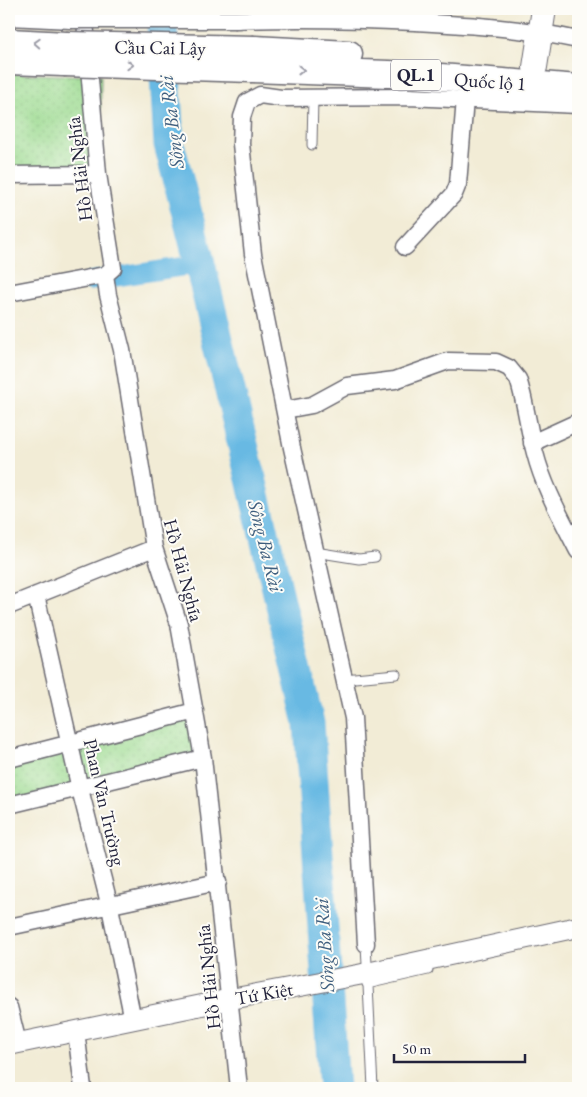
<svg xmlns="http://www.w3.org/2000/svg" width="587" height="1097" font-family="'EB Garamond',serif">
	<defs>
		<pattern id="park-dots" width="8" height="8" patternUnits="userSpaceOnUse" patternTransform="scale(1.25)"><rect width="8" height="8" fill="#9bda90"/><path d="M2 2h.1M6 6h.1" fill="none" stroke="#85bb7d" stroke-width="1.8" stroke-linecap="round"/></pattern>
	</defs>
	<rect width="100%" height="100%" fill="#fdfcf7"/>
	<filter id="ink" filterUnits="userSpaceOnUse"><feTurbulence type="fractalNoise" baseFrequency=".02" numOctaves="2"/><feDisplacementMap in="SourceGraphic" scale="10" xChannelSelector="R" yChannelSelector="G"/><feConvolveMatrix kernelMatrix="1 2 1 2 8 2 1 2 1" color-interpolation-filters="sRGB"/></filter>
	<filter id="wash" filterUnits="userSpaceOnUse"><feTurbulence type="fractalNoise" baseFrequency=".0096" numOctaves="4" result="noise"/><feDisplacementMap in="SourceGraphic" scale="20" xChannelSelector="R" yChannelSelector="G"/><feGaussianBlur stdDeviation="1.12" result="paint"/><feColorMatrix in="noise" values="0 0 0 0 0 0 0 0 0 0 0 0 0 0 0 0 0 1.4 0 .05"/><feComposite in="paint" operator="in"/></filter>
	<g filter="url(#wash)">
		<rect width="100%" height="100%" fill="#f2ecd6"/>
		<path fill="url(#park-dots)" stroke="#5e7e66" d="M9,74l92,2 -1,95 -91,-1z
			M195,711l8,47 -194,47v-46z"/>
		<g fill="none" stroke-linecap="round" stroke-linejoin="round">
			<path stroke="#68b9e3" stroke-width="19" d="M90,281l110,-17"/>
			<path stroke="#68b9e3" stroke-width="31" d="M161,9l8,135 31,120 109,459 25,365"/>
		</g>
	</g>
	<g filter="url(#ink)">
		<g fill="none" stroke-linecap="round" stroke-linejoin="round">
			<g stroke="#6b6971" stroke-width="11">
				<path id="service" d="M312,145l1,-47
					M315,552l44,7 16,-2
					M344,679l52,-5
					M366,944l7,144
					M367,984l61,-14"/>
			</g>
			<g stroke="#6b6971" stroke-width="19">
				<path id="minor" d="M84,9l14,165 15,94 -8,7
					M9,17l62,3
					M236,20c60,-2 119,-1 179,2 55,3 110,6 163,18
					M9,175l89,-1
					M405,247l49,-53 4,-10 7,-85
					M105,275l3,20 14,55 32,198 25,76 24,134 36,330
					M9,293l96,-18
					M285,410l27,-5 35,-19 48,-6 53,-19 48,1 13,6 9,11c8,24 10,49 17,74 9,35 27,66 43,98
					M532,443l46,-21
					M36,595l44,194 30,118 23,113
					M9,606l145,-58
					M9,759l186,-48
					M9,805l194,-47
					M9,927l209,-45
					M366,944l-13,-226 -61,-270 -39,-194 -12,-110 1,-27 5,-15 13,-7 21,3 128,-1 169,8
					M9,1007l9,36
					M76,1031l7,57"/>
			</g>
			<g stroke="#6b6971" stroke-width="22">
				<path id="tertiary" d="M9,1045l222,-46 127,-24 220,-48"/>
			</g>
			<g stroke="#6b6971" stroke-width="26">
				<path id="secondary" d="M535,67l9,-58"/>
			</g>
			<g stroke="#6b6971" stroke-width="29">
				<path id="primary" d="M9,42l57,3
					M254,49l95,5
					M9,61l55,2
					M252,69l164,6 162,13"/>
			</g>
			<use href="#service" stroke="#fff" stroke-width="9"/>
			<use href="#minor" stroke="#fff" stroke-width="16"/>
			<use href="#tertiary" stroke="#fff" stroke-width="20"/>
			<use href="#secondary" stroke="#fff" stroke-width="24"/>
			<use href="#primary" stroke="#fff" stroke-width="26"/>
			<g stroke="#6b6971" stroke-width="19" stroke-linecap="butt">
				<path id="minor-bridge" d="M71,20h165"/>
			</g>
			<g stroke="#6b6971" stroke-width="29" stroke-linecap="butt">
				<path id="primary-bridge" d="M66,45l188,4
					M64,63l188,6"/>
			</g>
			<use href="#minor-bridge" stroke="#fff" stroke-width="16"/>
			<use href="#primary-bridge" stroke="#fff" stroke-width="26"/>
		</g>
		<defs><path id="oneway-chevron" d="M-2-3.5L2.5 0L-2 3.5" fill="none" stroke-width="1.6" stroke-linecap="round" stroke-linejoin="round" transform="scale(1.25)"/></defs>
		<g stroke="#9c9ca7">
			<use href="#oneway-chevron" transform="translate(37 43) rotate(-177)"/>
			<use href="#oneway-chevron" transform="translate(130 65) rotate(2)"/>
			<use href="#oneway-chevron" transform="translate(301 70) rotate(1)"/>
		</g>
	</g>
	<g text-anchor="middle" stroke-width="4" stroke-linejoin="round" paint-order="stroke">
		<rect fill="#fdfcf7" stroke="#646373" stroke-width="1" x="391" y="59.5" width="50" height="31" rx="4"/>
		<g font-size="18" font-weight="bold" fill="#22223b">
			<text x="416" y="81">QL.1</text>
		</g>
		<g font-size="19" fill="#22223b" stroke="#fdfcf7">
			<text transform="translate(160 47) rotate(1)" y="7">Cầu Cai Lậy</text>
			<text transform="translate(490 81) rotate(4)" y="7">Quốc lộ 1</text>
			<text transform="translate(79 169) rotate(-97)" y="7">Hồ Hải Nghĩa</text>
			<text transform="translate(184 570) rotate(75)" y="7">Hồ Hải Nghĩa</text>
			<text transform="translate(105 802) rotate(77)" y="7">Phan Văn Trường</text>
			<text transform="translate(208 977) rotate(-96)" y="7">Hồ Hải Nghĩa</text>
			<text transform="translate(264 993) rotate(-10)" y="7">Tứ Kiệt</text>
		</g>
		<g font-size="20" font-style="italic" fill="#3e5e7e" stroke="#fdfcf7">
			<text transform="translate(171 122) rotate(-97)" y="7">Sông Ba Rài</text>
			<text transform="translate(266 546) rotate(76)" y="7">Sông Ba Rài</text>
			<text transform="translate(324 945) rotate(-94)" y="7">Sông Ba Rài</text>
		</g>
	</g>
	<rect width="587" height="1097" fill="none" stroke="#fdfcf7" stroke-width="30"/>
	<path d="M394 1054v8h131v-8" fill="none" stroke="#22223b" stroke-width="2.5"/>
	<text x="402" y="1054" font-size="15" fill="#22223b" stroke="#fdfcf7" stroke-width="4" paint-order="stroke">50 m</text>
</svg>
